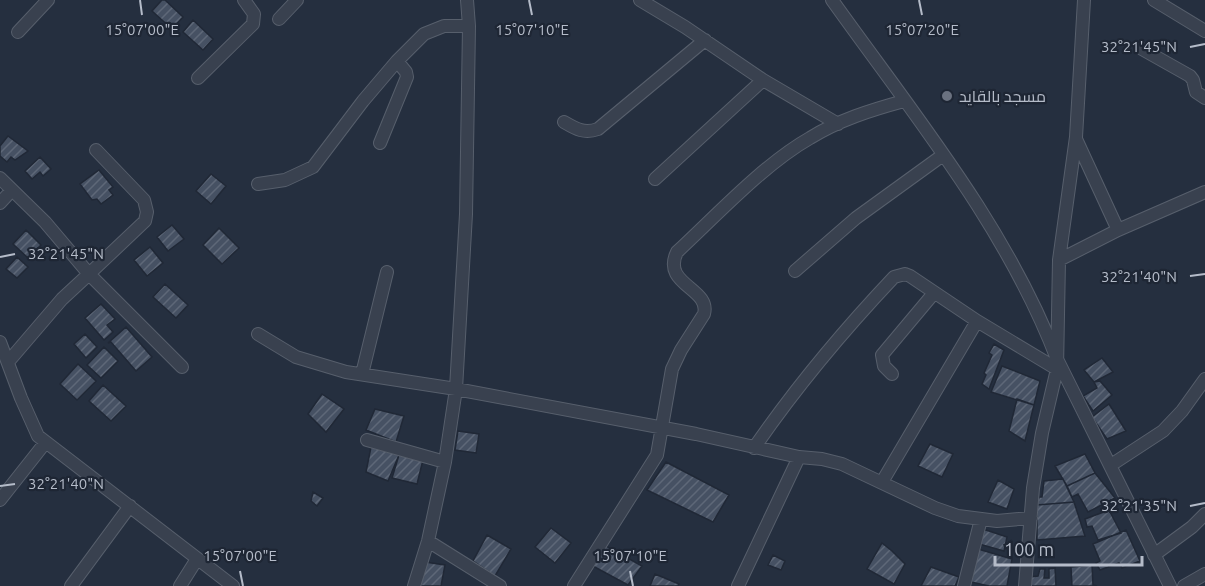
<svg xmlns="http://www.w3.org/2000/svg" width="1205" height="586" font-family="Ubuntu,Cairo,sans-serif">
	<defs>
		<pattern id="building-hatch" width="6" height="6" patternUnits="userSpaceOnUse" patternTransform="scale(1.5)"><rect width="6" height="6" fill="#465163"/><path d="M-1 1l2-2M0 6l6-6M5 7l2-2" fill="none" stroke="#5e6878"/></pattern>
	</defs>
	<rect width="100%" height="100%" fill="#252f3f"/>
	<path fill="url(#building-hatch)" stroke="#202836" stroke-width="1.5" d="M162,0h3l18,17 -11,12 -20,-18z
		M193,20l20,19 -10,11 -20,-18z
		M8,136l20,15 -13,9 -4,-3 -4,5 -7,-6v-10z
		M40,157l11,12 -8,7 -3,-4 -8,7 -7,-8z
		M99,170l14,17 -4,3 4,5 -12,9 -4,-5 -5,1 -12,-16z
		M211,174l15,12 -15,18 -15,-13z
		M172,225l12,14 -16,12 -11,-14z
		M219,228l20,20 -17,16 -19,-19z
		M26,230l15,15 -13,13 -15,-14z
		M150,247l13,16 -16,13 -13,-16z
		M17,257l11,10 -11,11 -11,-9z
		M165,284l23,21 -12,13 -23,-21z
		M101,304l14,15 -8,6 6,7 -9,8 -19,-22z
		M126,327l26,30 -16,14 -25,-29 -3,1z
		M85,334l12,13 -11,11 -12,-14z
		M994,344l10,6 -15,39 -7,-5 4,-9 -2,-2 8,-18 -3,-2z
		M104,347l14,14 -17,17 -14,-13z
		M1102,358l11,14 -19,10 -10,-12z
		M78,364l18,17 -19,19 -17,-16z
		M1002,366l38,15 -6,24 -43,-13z
		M1100,381l12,14 -19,16 -10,-15 14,-8 -3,-6z
		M103,385l23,21 -15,15 -22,-20z
		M322,394l22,15 -18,23 -18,-18z
		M1017,399l17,6 -9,36 -16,-10z
		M1109,404l17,27 -19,8 -15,-22z
		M375,409l29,7 -8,26 -30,-12z
		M458,431l21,3 -3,19 -21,-3z
		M930,444l23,10 -11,23 -24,-11z
		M371,447l28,8 -11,26 -22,-9z
		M1085,454l10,19 -28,13 -12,-20z
		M399,455l24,5 -6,24 -25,-6z
		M666,462l63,33 -16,27 -66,-32z
		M1095,473l20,25 -27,14 -10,-18 -6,3 -5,-11z
		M1063,479l11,23 -37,3 2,-8h3l2,-16z
		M998,480l16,9 -7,20 -19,-7z
		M313,492l10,6 -6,8 -6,-5z
		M1074,502l11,34 -48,4v-35z
		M1109,510l12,23 -23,7 -6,-14 -5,1 -2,-8z
		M551,528l20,15 -16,20 -20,-16z
		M983,529l24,8 -3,14 -25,-7z
		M1126,530l14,31 -18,7 -3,-5 -19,7 -4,-7 4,-2 -7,-17z
		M487,535l24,14 -16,27 -22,-15z
		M882,543l10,8 13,13 -11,20 -27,-15z
		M606,546l36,20 -14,19 -37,-20z
		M978,549l34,10 -5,27h-18l-18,-4z
		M773,555l12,6 -4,9 -13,-5z
		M425,562l20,3 -4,21h-21z
		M1092,565l1,20 4,1h-25l-1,-19z
		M931,567l28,10 -4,9h-34z
		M1055,568l1,18h-26v-9l8,-1 2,-7h5l-1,9h5v-9z
		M655,574l24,10 -1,2h-28z"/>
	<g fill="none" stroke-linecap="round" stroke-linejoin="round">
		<g stroke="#575f6c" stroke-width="14">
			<path id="minor" d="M640,0l45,27 78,53 75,44
				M832,0c82,115 174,226 225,359l113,227
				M1154,0l51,31
				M279,19l18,-19
				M18,32l30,-32
				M1142,49l48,27 3,4 3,12 9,6
				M198,78l55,-54 1,-10 -10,-14
				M564,122c12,7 20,12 34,7l107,-89
				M1076,139l42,91
				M380,143l27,-66 -1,-5 -9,-11
				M96,150l48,50 3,12 -2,9 -56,53 93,93
				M0,178l45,44 44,52 -27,25 -54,63
				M655,179l108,-99
				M258,184l27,-4 28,-13 50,-66 34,-40 27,-27 20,-8h25
				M0,203l12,-13
				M1059,260l59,-30 87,-38
				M795,271l61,-53 87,-63
				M258,334l38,23 50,15 110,17 240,45 103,23 23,2 20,5 93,44 23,8 39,5 34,-3
				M0,342l21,56 17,38 195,150
				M362,374l25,-102
				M892,374l-8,-8 -2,-11 52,-62
				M367,440l78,22
				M754,448c42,-61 89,-117 140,-171l11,-3 5,2 67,45 80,48
				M1111,465l52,-34 19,-20 23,-32
				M882,482l95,-161
				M0,500l45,-57
				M428,541l72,45
				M1154,555l38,-28 13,-13
				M71,586l59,-80
				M180,586l17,-27
				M414,586l14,-45 17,-79 11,-73 10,-175 3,-188 -2,-26
				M574,586l83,-131 15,-86 9,-19 23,-36c7,-26 -43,-29 -27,-62 39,-36 87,-88 133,-114 29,-18 61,-28 94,-37
				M738,586l61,-129
				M964,586l17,-67
				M1025,586l8,-98 9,-55 15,-64 2,-109 17,-123 8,-137
				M1184,586l21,-12"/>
		</g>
		<use href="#minor" stroke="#39414f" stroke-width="12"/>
	</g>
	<path fill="none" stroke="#b5bcc9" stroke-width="2" d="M140,0l2,15M529,0l3,15M919,0l3,15M1190,47l15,-3M0,257l15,-3M1190,276l15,-2M0,486l15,-2M1190,506l15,-3M240,571l3,15M630,571l3,15"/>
	<circle fill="#6b7280" stroke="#1e2634" stroke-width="2" cx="947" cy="96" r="6"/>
	<g text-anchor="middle" stroke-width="4.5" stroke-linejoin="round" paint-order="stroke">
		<g font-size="16" fill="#b5bcc9" stroke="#1e2634" text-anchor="start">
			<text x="959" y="102">مسجد بالقايد</text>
		</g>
	</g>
	<g font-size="15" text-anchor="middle" fill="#b5bcc9" stroke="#1e2634" stroke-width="4.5" stroke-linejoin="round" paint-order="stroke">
		<text x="922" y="35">15°07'20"E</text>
		<text x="142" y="35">15°07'00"E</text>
		<text x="532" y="35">15°07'10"E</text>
		<text x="1139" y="52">32°21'45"N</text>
		<text x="66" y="259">32°21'45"N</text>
		<text x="1139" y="282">32°21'40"N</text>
		<text x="66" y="489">32°21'40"N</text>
		<text x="1139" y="511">32°21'35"N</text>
		<text x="240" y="561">15°07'00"E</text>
		<text x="630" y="561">15°07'10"E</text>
	</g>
	<path d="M995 556v9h147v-9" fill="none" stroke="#b5bcc9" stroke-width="3"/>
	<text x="1004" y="556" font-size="18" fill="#b5bcc9" stroke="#1e2634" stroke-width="4.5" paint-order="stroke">100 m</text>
</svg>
